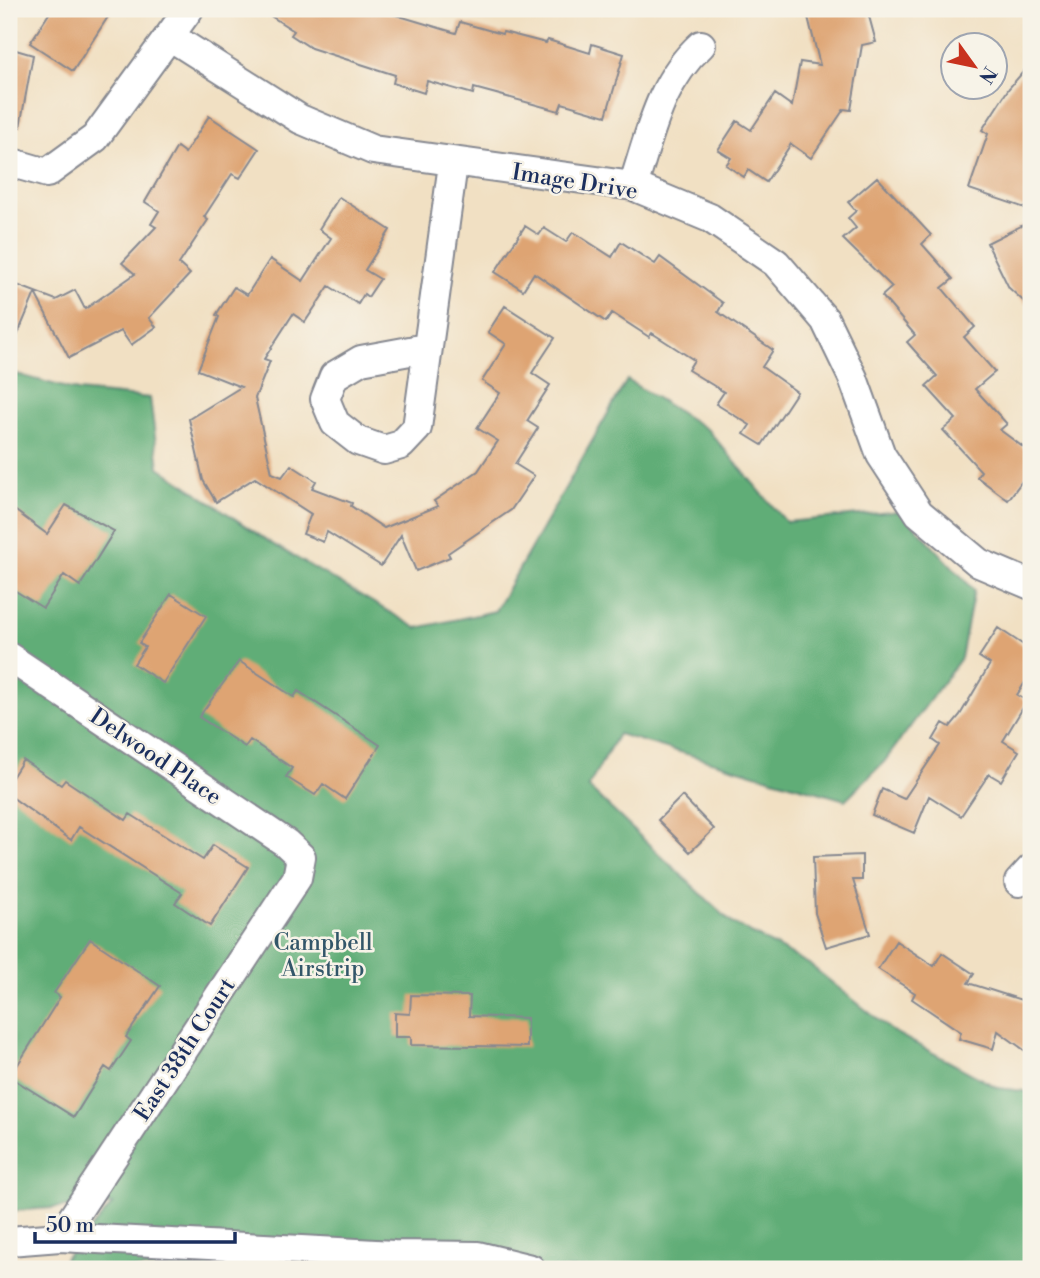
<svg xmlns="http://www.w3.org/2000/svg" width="1040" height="1278" font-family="'Libre Bodoni',serif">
	<rect width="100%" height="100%" fill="#f7f3e8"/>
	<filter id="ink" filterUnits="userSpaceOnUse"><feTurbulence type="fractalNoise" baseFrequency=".0143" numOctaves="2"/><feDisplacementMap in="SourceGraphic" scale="14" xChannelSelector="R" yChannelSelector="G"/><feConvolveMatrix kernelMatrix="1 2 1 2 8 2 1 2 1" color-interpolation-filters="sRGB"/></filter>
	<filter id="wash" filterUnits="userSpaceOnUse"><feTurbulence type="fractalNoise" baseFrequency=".00686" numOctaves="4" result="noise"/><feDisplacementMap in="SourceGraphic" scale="28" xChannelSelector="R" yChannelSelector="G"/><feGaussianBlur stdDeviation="1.57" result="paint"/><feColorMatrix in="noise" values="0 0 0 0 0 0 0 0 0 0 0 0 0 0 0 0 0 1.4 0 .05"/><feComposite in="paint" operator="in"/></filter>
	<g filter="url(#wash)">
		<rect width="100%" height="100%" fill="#f1e0c3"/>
		<path fill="#60ad77" stroke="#3e6e6a" stroke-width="2" d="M9,372l69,19 72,7 9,69 112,76 146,85 78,-17 132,-231 81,50 78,92 115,-11 73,79 -13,68 -77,104 -39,38 -227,-66 -30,53 144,136 77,41 83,67 106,57 33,4v177h-976l58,-65 -104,7z"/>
		<g id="blocks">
			<path fill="#dea473" d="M52,9h61l-40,62 -43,-28z
				M260,9h116l80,24 4,-11 42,12 1,-2 43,11 2,-3 42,13 2,-9 32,10 -18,62 -44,-13 -3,8 -85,-23 -1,6 -46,-13 -3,12 -31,-10 2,-8 -84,-27 -20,-13 3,-4z
				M806,9h61l9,33 -14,3 -11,65 -7,-1 -33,49 -20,-14 -25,38 -18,-12 -4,7 -18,-12 5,-7 -13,-8 19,-29 14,9 24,-36 17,12 8,-44 20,3z
				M9,48l24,7 -13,72 -11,-1z
				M1031,63v147l-62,-21 19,-55 -6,-4 27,-42z
				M209,116l50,33 -19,29 -8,-4 -28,43 4,3 -29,44 11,10 -41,44 7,9 -25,18 -10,-14 -52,27 -34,-65 -26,62v-73l47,18 19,-10 10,19 50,-35 -13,-11 34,-36 -5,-3 8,-13 -14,-9 32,-55 8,6z
				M877,177l54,58 -9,9 31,35 -11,9 33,39 -11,10 31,35 -20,17 32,35 -7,6 31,23v16l-23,31 -31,-23 4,-6 -38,-41 13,-11 -30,-33 11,-10 -30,-34 8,-7 -33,-39 10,-9 -49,-48 13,-11 -8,-10 8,-7 -8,-9z
				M339,197l51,33 -25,40 15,9 -12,18 -4,-3 -6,10 -29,-18 -24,36 -12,-8 -29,45 6,2 -15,37 17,75 10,4 9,-12 25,16 -4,7 40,15 -1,3 33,22 54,-22 -4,-5 44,-30 20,-30 -21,-13 23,-35 -18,-12 24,-37 -18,-12 17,-26 50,32 -23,35 18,12 -23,36 11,7 -23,36 19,12 -23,34 -63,43 2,4 -34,14 -15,-36 -20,31 -54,-34 -4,10 -20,-8 8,-20 -56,-36 -39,24 -13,-22 -14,-61 52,-32 -43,-17 21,-53 -3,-2 18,-28 13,8 23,-36 33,22 28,-43 -12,-9z
				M1031,221v87l-22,-20 -22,-45z
				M525,226l14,9 5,-7 22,14 7,-10 39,25 9,-15 34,22 5,-7 63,46 -5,9 55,38 -11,17 35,25 -35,53 -18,-11 6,-9 -34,-21 8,-12 -36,-22 6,-10 -42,-27 -3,4 -37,-24 -6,9 -72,-49 -11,17 -28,-18z
				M66,505l48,26 -34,55 -16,-11 -21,33 -34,-21v-81l38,28z
				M171,594l35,22 -43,67 -29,-19 11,-17 -6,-4z
				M998,628l33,22v23l-14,22 10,6 -24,40 16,10 -18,30 -12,-7 -28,42 -32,-20 -15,37 -42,-18 10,-26 22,10 36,-54 -7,-5 10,-17 7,4 10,-12 30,-51 -11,-7z
				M239,661l55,36 4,-6 82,54 -35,54 -22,-15 -8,11 -29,-18 6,-9 -42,-28 -5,7 -46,-30z
				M23,760l38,25 4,-5 61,40 4,-6 73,46 10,-15 35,22 -38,59 -35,-23 7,-10 -103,-66 -8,13 -62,-45v-13z
				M682,796l32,33 -24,23 -32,-32z
				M862,855v25h-9l17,54 -44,13 -11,-34 -2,-56z
				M90,939l70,47 -34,51 5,4 -20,30 -6,-4 -31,50 -64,-40 50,-80 -6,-4z
				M896,941l38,25 8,-13 32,21 -6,9 63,20v52l-33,-24 -5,18 -34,-10 2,-7 -49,-33 3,-6 -37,-24z
				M411,995l59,1 -1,20 58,2v29l-116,-2v-8h-16v-24l15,1z"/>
		</g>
	</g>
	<g filter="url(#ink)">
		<use href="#blocks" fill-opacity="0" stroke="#868890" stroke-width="2"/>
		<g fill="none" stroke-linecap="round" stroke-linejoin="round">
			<g stroke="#868890" stroke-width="32">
				<path id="minor" d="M171,37l129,82 73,31 260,36 77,32 66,45 49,57 28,58 28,77 38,58 60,50 52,22
					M9,162l38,11 48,-35 94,-129
					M633,186c17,-51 26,-103 68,-141
					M426,348l-65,12 -27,16 -9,23 10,24 23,18 26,9 17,-5 16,-17 36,-264
					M9,657l277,186 15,14 -4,21 -237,359
					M1019,882l12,-13
					M9,1241l51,-4 334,18 84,1 53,13"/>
			</g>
			<use href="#minor" stroke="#fff" stroke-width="28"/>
		</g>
	</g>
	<g text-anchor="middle" stroke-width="5" stroke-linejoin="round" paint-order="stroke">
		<g font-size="23" fill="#1b2f5e" stroke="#f7f3e8">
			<text transform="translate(575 181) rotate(9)" y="8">Image Drive</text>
			<text transform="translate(156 756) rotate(34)" y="8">Delwood Place</text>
			<text transform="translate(184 1049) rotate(-57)" y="8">East 38th Court</text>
		</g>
		<g font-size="23" fill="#325669" stroke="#f7f3e8">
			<text x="323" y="950">Campbell<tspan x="323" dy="26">Airstrip</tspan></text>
		</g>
	</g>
	<rect width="1040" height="1278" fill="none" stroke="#f7f3e8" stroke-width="35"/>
	<g transform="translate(974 66) rotate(123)"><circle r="33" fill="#f7f3e8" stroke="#9fa5b1" stroke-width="2"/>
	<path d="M0-5L12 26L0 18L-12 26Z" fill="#c8321e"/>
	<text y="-10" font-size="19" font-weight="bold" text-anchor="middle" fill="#1b2f5e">N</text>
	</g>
	<path d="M35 1232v10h200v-10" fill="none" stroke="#1b2f5e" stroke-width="3.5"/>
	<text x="46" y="1232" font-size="21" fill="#1b2f5e" stroke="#f7f3e8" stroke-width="5" paint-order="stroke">50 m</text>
</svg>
